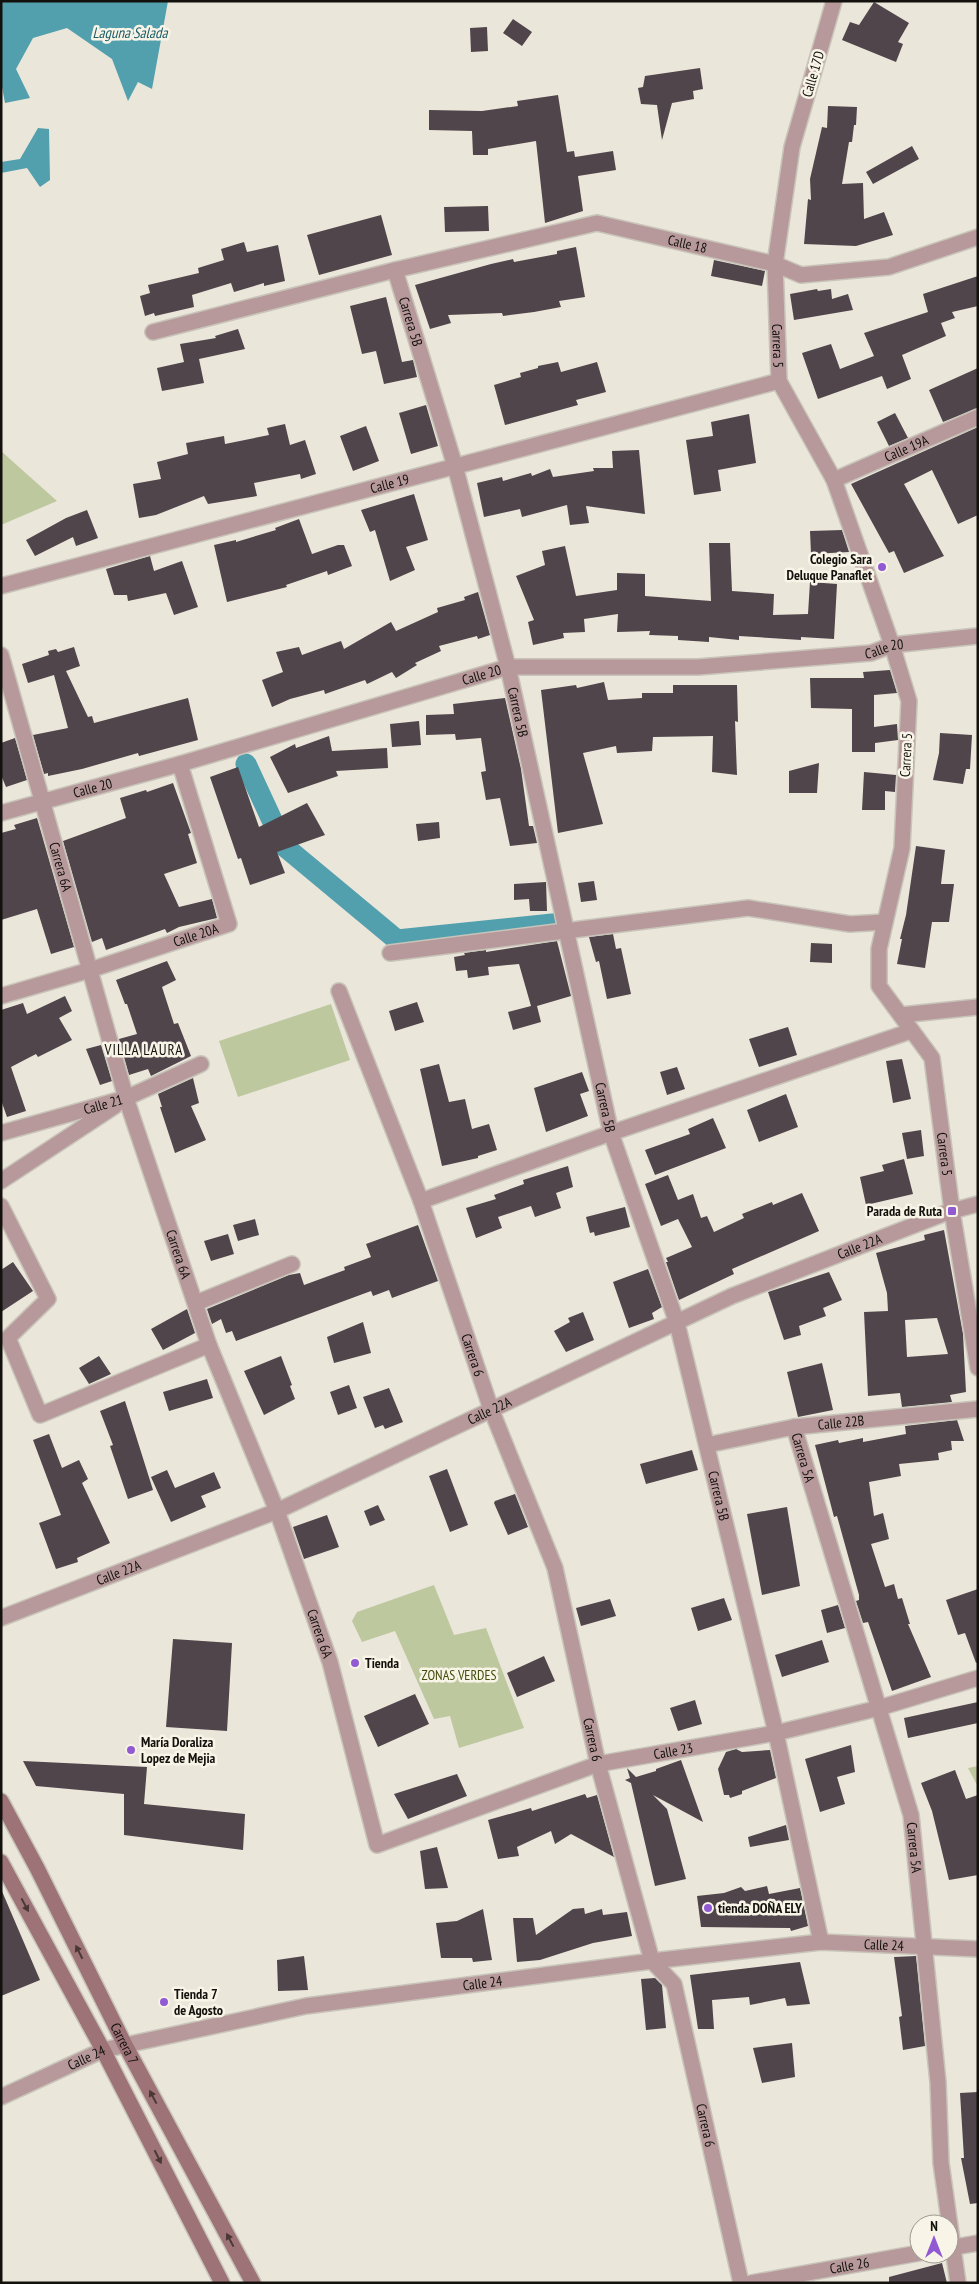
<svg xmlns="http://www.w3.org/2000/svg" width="979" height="2284" font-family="'PT Sans Narrow',sans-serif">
	<rect width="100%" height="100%" fill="#ebe6da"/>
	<path fill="#bdc89f" d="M1,451l56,50 -56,24z
		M331,1004l19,56 -112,37 -19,-56z
		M434,1585l20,50 32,-7 38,100 -65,20 -9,-32 -16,3 -39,-88 -33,11 -10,-21 5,-9z
		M978,1766v21l-10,-19z"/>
	<path fill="#529fae" d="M1,1h167l-16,88 -14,-7 -10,19 -16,-42 -45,-31 -34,10 -17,31 14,29 -25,5 -4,-22z
		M38,128l11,1 1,51 -10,7 -13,-19 -26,5v-11l19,-3z"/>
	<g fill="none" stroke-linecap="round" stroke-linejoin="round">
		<path stroke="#529fae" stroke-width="21" d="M246,764l38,82 113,94 165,-17"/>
	</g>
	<path fill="#4f454b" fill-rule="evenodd" d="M874,2l35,21 -11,19 5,2 -7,18 -54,-22 8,-18 9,3z
		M513,19l19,13 -10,14 -19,-13z
		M487,27l1,24 -17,1 -1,-24z
		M700,68l3,21 -10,2 1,8 -22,4 -10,37 -5,-35 -16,-1 -3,-16 5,-1 2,-11z
		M558,95l9,57 7,-1 1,6 38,-6 3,19 -38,6 5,35 -38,12 -9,-82 -48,8v6h-15l-1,-24 -43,-1v-20l53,1 36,-5 -1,-5z
		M828,106l29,1 -1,18h-2l-2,17h-3l-7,42 21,-1 1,36 20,-7 9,23 -37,11 -52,-2 4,-45 3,1 -1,-21 12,-52 5,1z
		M912,146l7,13 -46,25 -7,-12z
		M488,206l1,25 -44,1 -1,-25z
		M381,215l11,40 -73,20 -12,-40z
		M244,242l3,10 31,-7 7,36 -21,5v-3l-30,9 -3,-9 -39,12 2,12 -39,9 -1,-3 -9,3 -5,-20 10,-3 -2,-8 51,-12 -1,-5 26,-8 -3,-11z
		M576,247l9,50 -26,4 2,6 -27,5 -31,4 -1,-3 -54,2 3,8 -21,6 -15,-44 76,-21 22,-5 1,3 43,-8v-3z
		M714,260l51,11 -3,15 -51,-10z
		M978,276v30l-26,6 3,6 -14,5 5,13 -44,19 9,24 -24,10 -5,-13 -64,23 -16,-46 29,-9 9,25 34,-13 -10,-23 64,-21 -5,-18z
		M817,289l1,2 13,-2 1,10 16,-5 5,16 -59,10 -4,-26z
		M386,297l16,65 11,-2 4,17 -33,7 -8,-33 -14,3 -12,-48z
		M238,329l7,20 -46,10 5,24 -42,8 -5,-23 27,-6 -4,-18 36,-6 -1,-2z
		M558,362l3,10 36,-10 9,30 -30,8 2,5 -73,20 -11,-40 27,-8 -1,-4 18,-5v-2z
		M978,368v40l-35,14 -14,-32z
		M426,405l12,41 -27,8 -12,-41z
		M895,413l13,25 -19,8 -12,-24z
		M749,414l7,49 -38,7 3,21 -27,4 -8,-55 27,-4 -2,-14z
		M285,424l5,21 15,-5 11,34 -15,5 -1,-5 -46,9 3,13 -49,8 -4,-8 -48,19 -17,3 -6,-34 28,-5 -4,-17 31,-8 -2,-11 38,-7 1,8 44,-9 -2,-7z
		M366,426l13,35 -26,10 -13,-35z
		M978,427v88l-20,9 -26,-54 -28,14 40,72 -40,17 -10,-22 -5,2 -38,-69z
		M639,450l6,64 -59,-8 3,17 -19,2 -3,-20 -45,12 -2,-8 -36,8 -7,-34 25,-6 1,4 28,-8 1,3 18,-7 3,8 41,-6 -1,-3h20l-1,-17z
		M414,494l14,46 -22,7 9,23 -25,11 -15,-51 -5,2 -9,-22z
		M87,510l11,28 -22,8 -3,-9 -38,19 -9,-16 40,-22z
		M299,519l13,35 26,-9h6l8,21 -24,9 -1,-4 -41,14 1,2 -60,15 -13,-57 22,-5v2l40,-12 -1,-2z
		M842,530l7,22 -38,2 -1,-23z
		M709,543h21l2,48 42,3 -1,21 35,-1 2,-32 27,2 -3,55 -33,-2v3l-62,-4v4l-30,-3v5l-31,-2v-4l-29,-1 1,-4 -33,1 1,-18 -34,5 1,13 -22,1 1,5 -31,7 -5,-23 6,-2 -18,-44 29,-11 -3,-14 23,-5 11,50 41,-6v-17l28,1v22l66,5z
		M150,556l4,15 28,-10 16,46 -24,8 -8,-22 -38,8 -1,-6h-13l-8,-26z
		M478,592l12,43 -12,4 -1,-3 -38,10 2,5 -26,12 2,2 -21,13 -4,-6 -25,12 -2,-4 -40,14 -1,-4 -34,9 -18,8 -10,-27 21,-8 -7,-20 23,-5 3,8 39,-14 3,8 47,-27 5,9 42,-19 -1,-4 28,-8 -1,-3z
		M74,647l6,19 -14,5 22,46 4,-1 2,7 94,-25 10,42 -59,16 -1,-3 -56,16 -34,7v-3l-4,1 -11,-39 35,-7 -14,-53 -26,8 -6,-19 27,-9 -1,-4 8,-2 2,3z
		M890,670l7,23 -23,2v32l23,-3 1,16 -23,3v9h-23v-43l-41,-1 -1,-30h54l-1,-6z
		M604,682l4,18 34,-2v-5h31v-8h64l1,37 -3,-1 2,54 -25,-3 1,-36 -60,1 -1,14 -35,2 -1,-7 -33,7 20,71 -45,9 -17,-143 35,-5 1,3z
		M505,698l16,71 8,57h4l4,17 -27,3 -10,-48 -14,2 -5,-28 5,-1 -5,-33 -25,2 -1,-6 -29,1v-20l28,-1 -1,-10z
		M419,721l2,24 -29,2 -2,-23z
		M940,733l32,2 -2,34h-4l-3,15 -30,-4 6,-27z
		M329,736l3,15 55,-3 1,20 -52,3 2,5 -50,17 -18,-36 25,-13 1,4z
		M15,738l12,42 -21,7 -5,-12v-32z
		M819,763l-2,30h-28v-22z
		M238,767l21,60 48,-24 18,32 -48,17 8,21 -35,12 -9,-27 -3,1 -28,-82z
		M864,772l32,3 -1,17 -10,-1v19h-23z
		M173,783l18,50 -3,1 9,29 -33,11 15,33 33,-8 5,19 -38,9 -12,6 -2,-4 -59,21 -4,-12 -10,4 -29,-101 63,-23 -6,-20 26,-8 1,2z
		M37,818l37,129 -23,7 -14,-45 -36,11v-87l15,-4 -2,-4z
		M439,822l1,16 -22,3 -2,-17z
		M916,846l29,4 -4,34h13l-5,38h-17l-7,46 -28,-4 5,-25h-2l6,-24z
		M594,881l3,19 -16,2 -3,-19z
		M546,882l1,29h-17l-1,-12 -15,1v-16z
		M613,934l3,15 5,-1 10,46 -24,5 -8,-38 -3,1 -7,-25z
		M557,941l14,55 -34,10 4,16 -28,8 -5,-18 23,-6 -12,-42 -31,3 1,8 -21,3 -1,-8 -11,1 -2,-14 11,-2 -1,-2 22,-3v2z
		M811,943l21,1v19l-22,-1z
		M167,961l9,19 -14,7 12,37 4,-1 13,33 -40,20 -3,-7 -19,6 -10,-36 18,-5 -10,-30h-2l-9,-24z
		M65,996l7,15 -13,7 13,22 -34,17 -2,-3 -25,13 15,44 -19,6 -6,-17v-90l22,-7 4,11z
		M417,1002l7,20 -29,9 -6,-20z
		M788,1027l9,28 -38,12 -10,-28z
		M101,1045l11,36 -12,4 -14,-36z
		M902,1059l9,40 -18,4 -7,-42z
		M439,1064l10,38 16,-3 7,30 17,-5 8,26 -19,6v2l-36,8 -22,-97z
		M677,1067l8,22 -18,6 -7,-23z
		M582,1072l7,19 -9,3 8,22 -42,16 -12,-44z
		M193,1078l6,25 -8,3 15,34 -31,13 -15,-46h2l-4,-13z
		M786,1094l12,33 -39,15 -12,-32z
		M713,1118l13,30 -71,27 -10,-25 45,-16 -2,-5z
		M921,1130l3,26 -17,3 -5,-26z
		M904,1159l9,35 -47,11 -6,-28 24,-6 -2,-6z
		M568,1166l5,21 -17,6 5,15 -26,9 -4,-11 -33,11 4,11 -26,10 -10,-30 30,-9 -2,-4 30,-11 -1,-4z
		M668,1175l10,25 15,-6 8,24 6,-2 7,16 30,-14 -2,-4 30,-12 1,3 29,-12 17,38 -87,38 2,5 -55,26 -13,-38h2l-2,-4 26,-11 -14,-28 -17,7 -16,-42z
		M625,1207l5,20 -35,9 -1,-4 -4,1 -4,-16z
		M255,1219l4,16 -21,6 -5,-16z
		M418,1225l20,56 -46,17 -3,-8 -16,6 -2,-5 -135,50 -4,-10 -6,2 -5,-14 -9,5 -5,-15 82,-34 11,-2 4,12 41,-15 -1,-3 27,-10 -5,-13z
		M944,1230l19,104 3,58 -16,3 2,7 -50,5 -2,-14 -32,3 -4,-84 24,-1 -1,-18 -11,-40 49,-13 -1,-5zM937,1318l11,36 -41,3 -2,-37z
		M228,1234l6,20 -23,7 -7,-20z
		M13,1262l20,29 -32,21v-42z
		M648,1269l14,38 -10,6 2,6 -25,9 -16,-46z
		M829,1272l13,28 -19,8 3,8 -27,10 2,9 -17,5 -16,-48z
		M187,1309l8,24 -32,17 -12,-21z
		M583,1312l11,28 -28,12 -12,-21 16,-9 -2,-4z
		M363,1322l8,31 -37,10 -7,-26z
		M99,1356l12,18 -22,10 -10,-16z
		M281,1356l11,29 -2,1 5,13 -31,16 -20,-44z
		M822,1363l11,47 -35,7 -11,-45z
		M207,1379l6,19 -44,13 -6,-19z
		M349,1385l8,23 -19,7 -8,-23z
		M389,1388l14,34 -18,7 -2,-4 -8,3 -12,-31z
		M125,1401l28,89 -25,9 -18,-53 3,-1 -13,-34z
		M957,1420l7,21h-13l1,9 -14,3 1,7 -40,4 2,12 -32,6 5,34 9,-3 6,26 -18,5 14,43 9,-3 4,15 4,-1 8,26h-2l23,53 -39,14 -24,-69 -5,1 -7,-22 3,-1v-5l-22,-79 -3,1 -19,-72 23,-5 1,3 24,-5v4l43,-8 -1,-8z
		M49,1434l13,34 17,-8 9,19 -6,4 28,60 -33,15 1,4 -22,7 -17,-46 22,-8 -28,-75z
		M692,1450l6,20 -52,14 -6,-20z
		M447,1469l21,56 -18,7 -21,-56z
		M167,1470l8,18 39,-16 7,16 -20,8 5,11 -35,15 -20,-45z
		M515,1494l13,33 -20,8 -14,-32 1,-2z
		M378,1505l7,15 -15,6 -6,-15z
		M787,1507l13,79 -38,9 -15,-81z
		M327,1515l12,32 -35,12 -11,-32z
		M978,1589v73l-2,1 -11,-30 -7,2 -12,-35z
		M724,1598l8,22 -34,11 -7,-23z
		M610,1599l6,17 -35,10 -5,-18z
		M838,1605l7,23 -18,5 -6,-23z
		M173,1639l59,4 -5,88 -61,-4z
		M822,1640l7,22 -47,15 -7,-22z
		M544,1656l11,25 -38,16 -10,-24z
		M415,1694l14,30 -51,23 -14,-31z
		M695,1700l7,24 -24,7 -8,-23z
		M978,1702v21l-70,15 -4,-20z
		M851,1745l4,27 -18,5 8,27 -25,8 -15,-53z
		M736,1749l6,3 28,-2 6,28 -34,13v3l-12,4 -1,-3h-5l-6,-26 8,-17z
		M681,1760l22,62 -50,-27 14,14 19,70 -31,7 -24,-103 -6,-3 5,-2 -3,-10 9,9 20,-6v-2z
		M23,1761l124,6 -3,37 101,10 -2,36 -119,-15v-41l-88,-8z
		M955,1770l11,29 12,-4v80l-29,5 -17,-69 -11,-28z
		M457,1774l10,22 -59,23 -14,-25z
		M585,1794l2,4 10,-3 17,62 -43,-23 -16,10 -4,-13 -34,16 2,9 -21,3 -10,-39 43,-12 1,3z
		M786,1825l3,15 -39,7 -2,-10z
		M437,1847l11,41 -23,1 -5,-38z
		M767,1886l2,8 31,-6 8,38 -17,5 -1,-3 -89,-1 -4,-31 27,-3 17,-6 4,4z
		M1,1889l39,91 -39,16z
		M584,1908l1,6 17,-5 1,6 24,-3 5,24 -39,7 -53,17 -23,2 -4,-44h20l3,17 37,-26z
		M483,1909l9,51 -19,2 -1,-4h-31l-5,-35 21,-2z
		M304,1956l4,34 -30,1 -1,-31z
		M916,1956l9,90 -22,4 -4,-33 3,-1 -8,-59z
		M800,1962l10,42 -23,2 -2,-8 -35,7 -1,-8 -37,3 2,29h-16l-8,-54z
		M655,1978l7,7 4,43 -20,2 -5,-51z
		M792,2043l3,34 -33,6 -9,-35z
		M978,2092v111l-8,1 -9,-46h3l-4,-65z
		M942,2263l5,20h-58v-6z"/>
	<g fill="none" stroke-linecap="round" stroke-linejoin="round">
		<g stroke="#c8c4b9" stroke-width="18">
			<g id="minor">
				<path id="s1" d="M834,1l-42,146 -17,117 4,117 55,99 58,165 17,56 -7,147 -23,101v37l53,72 20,153 26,157"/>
				<path id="s2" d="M395,270l60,196 53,201 103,466 66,190 99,410 45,209"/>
				<path id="s3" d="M153,332l242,-62 202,-47 178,41 26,11 88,-8 89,-30"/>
				<path id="s4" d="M834,480l144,-63"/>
				<path id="s5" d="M1,586l778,-205"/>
				<path id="s6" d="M1,655l125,443 83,247 68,166 53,151 47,183 221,-81 178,-31 103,-25 99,-30"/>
				<path id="s7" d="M1,813l179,-49 328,-97h190l173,-14 21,-8 86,-9"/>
				<path d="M390,953l358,-45 102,16 35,-2"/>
				<path id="s8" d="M339,991l82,210 70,208 64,159 43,196 54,197 22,23 67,299"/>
				<path id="s9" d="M1,996l89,-26 139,-46 -49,-160"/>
				<path d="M901,1015l77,-8"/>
				<path id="s10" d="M1,1133l125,-35 75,-34"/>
				<path d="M1,1181l114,-75"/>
				<path d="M421,1201l190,-68 300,-102"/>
				<path d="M1,1206l47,93 -40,39 32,77 169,-70"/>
				<path d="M196,1303l96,-39"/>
				<path id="s11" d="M794,1427l117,388 27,267 3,81 17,120"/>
				<path id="s12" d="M707,1445l87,-18 184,-18"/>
				<path id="s13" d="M1,1618l276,-107 455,-215 216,-84 30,-8"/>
				<path id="s14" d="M1,2097l102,-47 203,-44 346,-45 169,-19 157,7"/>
				<path d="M949,2248l29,-5"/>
				<path id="s15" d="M751,2283l168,-30"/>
			</g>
		</g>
		<g stroke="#c8c4b9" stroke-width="18">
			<g id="secondary">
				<path id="s16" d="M1,1801l36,67 87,175 129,240"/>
				<path d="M1,1862l102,188 119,233"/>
			</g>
		</g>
		<use href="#minor" stroke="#b7999b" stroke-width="15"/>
		<use href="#secondary" stroke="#9d7377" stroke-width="15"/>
	</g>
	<defs><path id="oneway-solid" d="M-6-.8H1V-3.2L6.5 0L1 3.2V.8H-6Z" transform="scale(1.25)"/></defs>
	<g fill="#4a3837">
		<use href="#oneway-solid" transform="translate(25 1905) rotate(62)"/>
		<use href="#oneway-solid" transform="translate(79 1952) rotate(-117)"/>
		<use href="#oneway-solid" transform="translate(153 2097) rotate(-118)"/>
		<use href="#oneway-solid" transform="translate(158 2157) rotate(63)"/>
		<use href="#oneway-solid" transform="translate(230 2240) rotate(-118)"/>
	</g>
	<g fill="#915ad2" stroke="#f8f4e7" stroke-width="2">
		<circle cx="882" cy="567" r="5"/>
		<rect x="947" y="1206" width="10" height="10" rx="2.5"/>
		<circle cx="355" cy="1663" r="5"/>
		<circle cx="131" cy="1750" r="5"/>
		<circle cx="708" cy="1908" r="5"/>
		<circle cx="164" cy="2002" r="5"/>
	</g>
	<g text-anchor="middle" stroke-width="5" stroke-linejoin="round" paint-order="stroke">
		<g font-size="14" fill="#13110d" stroke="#f8f4e7">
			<text transform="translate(813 74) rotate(-74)" y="5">Calle 17D</text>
			<text dy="5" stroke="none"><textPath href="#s3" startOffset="550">Calle 18</textPath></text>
			<text dy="5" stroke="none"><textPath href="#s2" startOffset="54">Carrera 5B</textPath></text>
			<text dy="5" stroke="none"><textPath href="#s1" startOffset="352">Carrera 5</textPath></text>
			<text dy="5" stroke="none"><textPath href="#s4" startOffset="79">Calle 19A</textPath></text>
			<text dy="5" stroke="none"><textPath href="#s5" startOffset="402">Calle 19</textPath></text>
			<text dy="5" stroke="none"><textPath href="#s7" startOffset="905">Calle 20</textPath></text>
			<text dy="5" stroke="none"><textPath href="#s7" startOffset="500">Calle 20</textPath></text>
			<text dy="5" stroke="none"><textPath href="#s2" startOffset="459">Carrera 5B</textPath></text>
			<text transform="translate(906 755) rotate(-87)" y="5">Carrera 5</text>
			<text dy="5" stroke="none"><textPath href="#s7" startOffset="95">Calle 20</textPath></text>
			<text dy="5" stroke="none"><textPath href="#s6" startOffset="220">Carrera 6A</textPath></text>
			<text dy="5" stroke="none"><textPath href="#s9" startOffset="204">Calle 20A</textPath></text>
			<text dy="5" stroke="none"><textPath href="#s10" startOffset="106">Calle 21</textPath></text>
			<text dy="5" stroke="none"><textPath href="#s2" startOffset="864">Carrera 5B</textPath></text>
			<text dy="5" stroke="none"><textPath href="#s1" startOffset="1208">Carrera 5</textPath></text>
			<text dy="5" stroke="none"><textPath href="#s13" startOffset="936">Calle 22A</textPath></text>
			<text dy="5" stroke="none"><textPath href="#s6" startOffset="625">Carrera 6A</textPath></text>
			<text dy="5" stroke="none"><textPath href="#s8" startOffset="388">Carrera 6</textPath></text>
			<text dy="5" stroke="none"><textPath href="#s13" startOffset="531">Calle 22A</textPath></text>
			<text dy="5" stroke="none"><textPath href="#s12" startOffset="136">Calle 22B</textPath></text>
			<text dy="5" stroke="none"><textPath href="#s11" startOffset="32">Carrera 5A</textPath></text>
			<text dy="5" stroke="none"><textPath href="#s2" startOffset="1269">Carrera 5B</textPath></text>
			<text dy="5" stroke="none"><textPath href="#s13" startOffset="126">Calle 22A</textPath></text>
			<text dy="5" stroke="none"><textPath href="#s6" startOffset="1030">Carrera 6A</textPath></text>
			<text dy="5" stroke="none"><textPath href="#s8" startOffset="792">Carrera 6</textPath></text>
			<text dy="5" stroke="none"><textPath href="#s6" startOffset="1561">Calle 23</textPath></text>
			<text dy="5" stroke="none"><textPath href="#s11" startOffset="438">Carrera 5A</textPath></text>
			<text dy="5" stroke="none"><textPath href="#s14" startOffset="902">Calle 24</textPath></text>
			<text dy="5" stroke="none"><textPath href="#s14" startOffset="498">Calle 24</textPath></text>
			<text dy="5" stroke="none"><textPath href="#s16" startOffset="272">Carrera 7</textPath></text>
			<text dy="5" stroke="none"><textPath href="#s14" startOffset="94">Calle 24</textPath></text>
			<text dy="5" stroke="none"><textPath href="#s8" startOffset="1198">Carrera 6</textPath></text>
			<text dy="5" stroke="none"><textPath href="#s15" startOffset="100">Calle 26</textPath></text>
		</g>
		<g font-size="14" font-weight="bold" fill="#13110d" stroke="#f8f4e7" text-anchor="start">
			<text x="872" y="564" text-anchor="end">Colegio Sara<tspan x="872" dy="16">Deluque Panaflet</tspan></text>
			<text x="942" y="1216" text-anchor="end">Parada de Ruta</text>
			<text x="365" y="1668">Tienda</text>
			<text x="141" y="1747">María Doraliza<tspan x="141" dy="16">Lopez de Mejia</tspan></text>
			<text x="718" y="1913">tienda DOÑA ELY</text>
			<text x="174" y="1999">Tienda 7<tspan x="174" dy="16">de Agosto</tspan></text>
		</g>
		<g font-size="14" fill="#444f0d" stroke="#f8f4e7">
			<text x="459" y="1680">ZONAS VERDES</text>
		</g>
		<g font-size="15" font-style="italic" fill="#1e5e69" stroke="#f8f4e7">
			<text x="130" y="38">Laguna Salada</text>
		</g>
		<g font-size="15" letter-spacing="1" fill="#13110d" stroke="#f8f4e7">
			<text x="144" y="1055">VILLA LAURA</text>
		</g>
	</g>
	<rect width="979" height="2284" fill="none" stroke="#13110d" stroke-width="5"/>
	<g transform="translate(934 2239)"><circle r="24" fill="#f8f4e7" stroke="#9c9990"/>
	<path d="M0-4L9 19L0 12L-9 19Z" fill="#915ad2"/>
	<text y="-8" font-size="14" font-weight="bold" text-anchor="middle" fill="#13110d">N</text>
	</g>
</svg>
